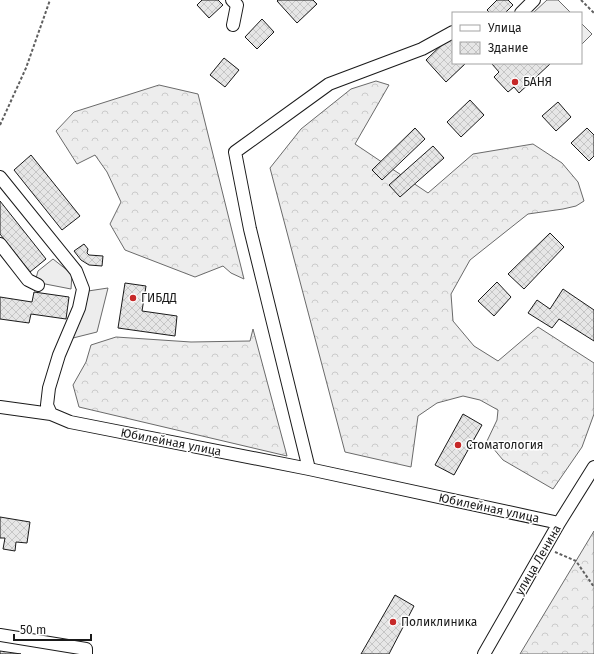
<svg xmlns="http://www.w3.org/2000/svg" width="594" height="654" font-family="'Fira Sans',sans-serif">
	<defs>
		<pattern id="forest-crowns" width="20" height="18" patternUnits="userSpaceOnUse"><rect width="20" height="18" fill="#ededed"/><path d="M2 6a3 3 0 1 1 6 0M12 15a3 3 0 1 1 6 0" fill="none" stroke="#cbcbcb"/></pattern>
		<pattern id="building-cross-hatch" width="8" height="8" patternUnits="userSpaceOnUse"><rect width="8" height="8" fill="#e6e6e6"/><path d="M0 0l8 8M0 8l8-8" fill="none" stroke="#c5c5c5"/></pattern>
	</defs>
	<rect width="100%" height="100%" fill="#fff"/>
	<path fill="url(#forest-crowns)" stroke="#6a6a6a" d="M376,81l13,4 -34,59 73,49 45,-39 60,-10 29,19 16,19 6,19 -8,5 -13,3 -35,5 -58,46 -19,34 2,27 21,25 24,15 40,-34 56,36v51l-12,33 -29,42 -50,-29 -16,-19 10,-21 1,-10 -18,-10 -17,-4 -26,7 -19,13 -7,51 -66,-15 -75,-284 31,-39 50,-40z
		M159,85l39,9 46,185 -13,-6 -8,-7 -28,11 -70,-27 -15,-26 11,-22 -14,-30 -12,-17 -18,9 -21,-33 18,-19z
		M253,329l34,127 -208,-49 -6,-22 13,-23 5,-17 25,-8 75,5 59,-1z
		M594,531v123h-74z"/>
	<path fill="#ededed" stroke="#6a6a6a" d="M547,0h11l13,13h-38z
		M581,23l11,11 -11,11z
		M53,259l19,15 -1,15 -36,-7 3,-11z
		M108,288l-11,44 -24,6 15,-47z"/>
	<path fill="url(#building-cross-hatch)" stroke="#1a1a1a" d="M202,0h16l5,5 -14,13 -12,-13z
		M278,0h35l4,4 -20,19 -20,-22z
		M497,0h11l5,5 -8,8h-15l-3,-3z
		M262,19l12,13 -17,17 -12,-12z
		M453,34v29h13l-20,19 -20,-22z
		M224,58l15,12 -14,17 -15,-12z
		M494,63h57l-32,30 -5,-6 -6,5 -14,-15 5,-5 -7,-8z
		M470,100l14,15 -23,22 -14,-15z
		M558,102l13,15 -15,14 -14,-15z
		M415,128l10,11 -43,41 -10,-10z
		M587,128l7,7v21l-5,5 -18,-18z
		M433,146l11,12 -44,39 -11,-12z
		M31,155l49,61 -18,14 -48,-60z
		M0,201l46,58 -16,13 -30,-38z
		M550,233l14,14 -40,42 -16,-15z
		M84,244l4,5 -1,4 2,2 14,1 -1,10 -13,-1 -8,-5 -7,-9z
		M497,282l14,15 -17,19 -16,-15z
		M125,283l21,3 -4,25 35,5 -2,20 -57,-8z
		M563,289l31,21v31l-35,-22 -7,9 -24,-15 9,-13 13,9z
		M34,292l35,5 -3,22 -35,-5 -2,9 -29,-4v-22l32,5z
		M463,414l19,11 -28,50 -19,-10z
		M0,517l30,5 -3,21 -11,-1 -1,9 -12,-2 2,-11h-5z
		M395,595l19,11 -25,48h-28z
		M0,651l21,3h-21z"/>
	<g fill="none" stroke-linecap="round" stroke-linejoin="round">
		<g stroke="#1a1a1a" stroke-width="14">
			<path id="minor" d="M232,0l5,5 -4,20
				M521,13l13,-13
				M0,177l76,94 7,18 -4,19 -20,47 -10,33 -2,17 4,9
				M0,244l28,36 10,5
				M0,407l51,7 19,8 239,47 250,54
				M309,469l-59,-240 -15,-77 94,-68 93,-35 31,-17
				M0,635l86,14v5
				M484,654l75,-131 35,-56"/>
		</g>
		<path stroke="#5f5f5f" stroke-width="2" stroke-dasharray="3 2" stroke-linecap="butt" d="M581,0l13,13
			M0,125l26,-57 24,-68
			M555,552l21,9 18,26"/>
		<use href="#minor" stroke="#fff" stroke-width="12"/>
	</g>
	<g fill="#c62828" stroke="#fff" stroke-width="1.5">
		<circle cx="515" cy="82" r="4"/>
		<circle cx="133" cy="298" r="4"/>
		<circle cx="458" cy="445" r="4"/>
		<circle cx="393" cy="622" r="4"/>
	</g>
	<g text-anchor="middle" stroke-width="3" stroke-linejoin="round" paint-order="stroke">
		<g font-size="12" fill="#1a1a1a" stroke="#fff" text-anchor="start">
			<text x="523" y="86">БАНЯ</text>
			<text x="141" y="302">ГИБДД</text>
			<text x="466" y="449">Стоматология</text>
			<text x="401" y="626">Поликлиника</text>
		</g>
		<g font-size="12" fill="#1a1a1a" stroke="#fff">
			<text transform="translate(171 442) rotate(11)" y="4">Юбилейная улица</text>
			<text transform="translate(489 508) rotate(12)" y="4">Юбилейная улица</text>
			<text transform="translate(538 560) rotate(-60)" y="4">улица Ленина</text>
		</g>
	</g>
	<rect x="452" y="12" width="130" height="52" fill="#ffffff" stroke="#a3a3a3"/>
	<rect x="460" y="25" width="20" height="6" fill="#ffffff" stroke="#a3a3a3"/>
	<text x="488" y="32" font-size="12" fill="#1a1a1a">Улица</text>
	<rect x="460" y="42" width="20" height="12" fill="url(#building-cross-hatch)" stroke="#a3a3a3"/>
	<text x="488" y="52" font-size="12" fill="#1a1a1a">Здание</text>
	<path d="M14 634v6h77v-6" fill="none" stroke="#1a1a1a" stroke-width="2"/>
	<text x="20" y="634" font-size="12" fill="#1a1a1a" stroke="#ffffff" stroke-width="3" paint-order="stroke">50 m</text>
</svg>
